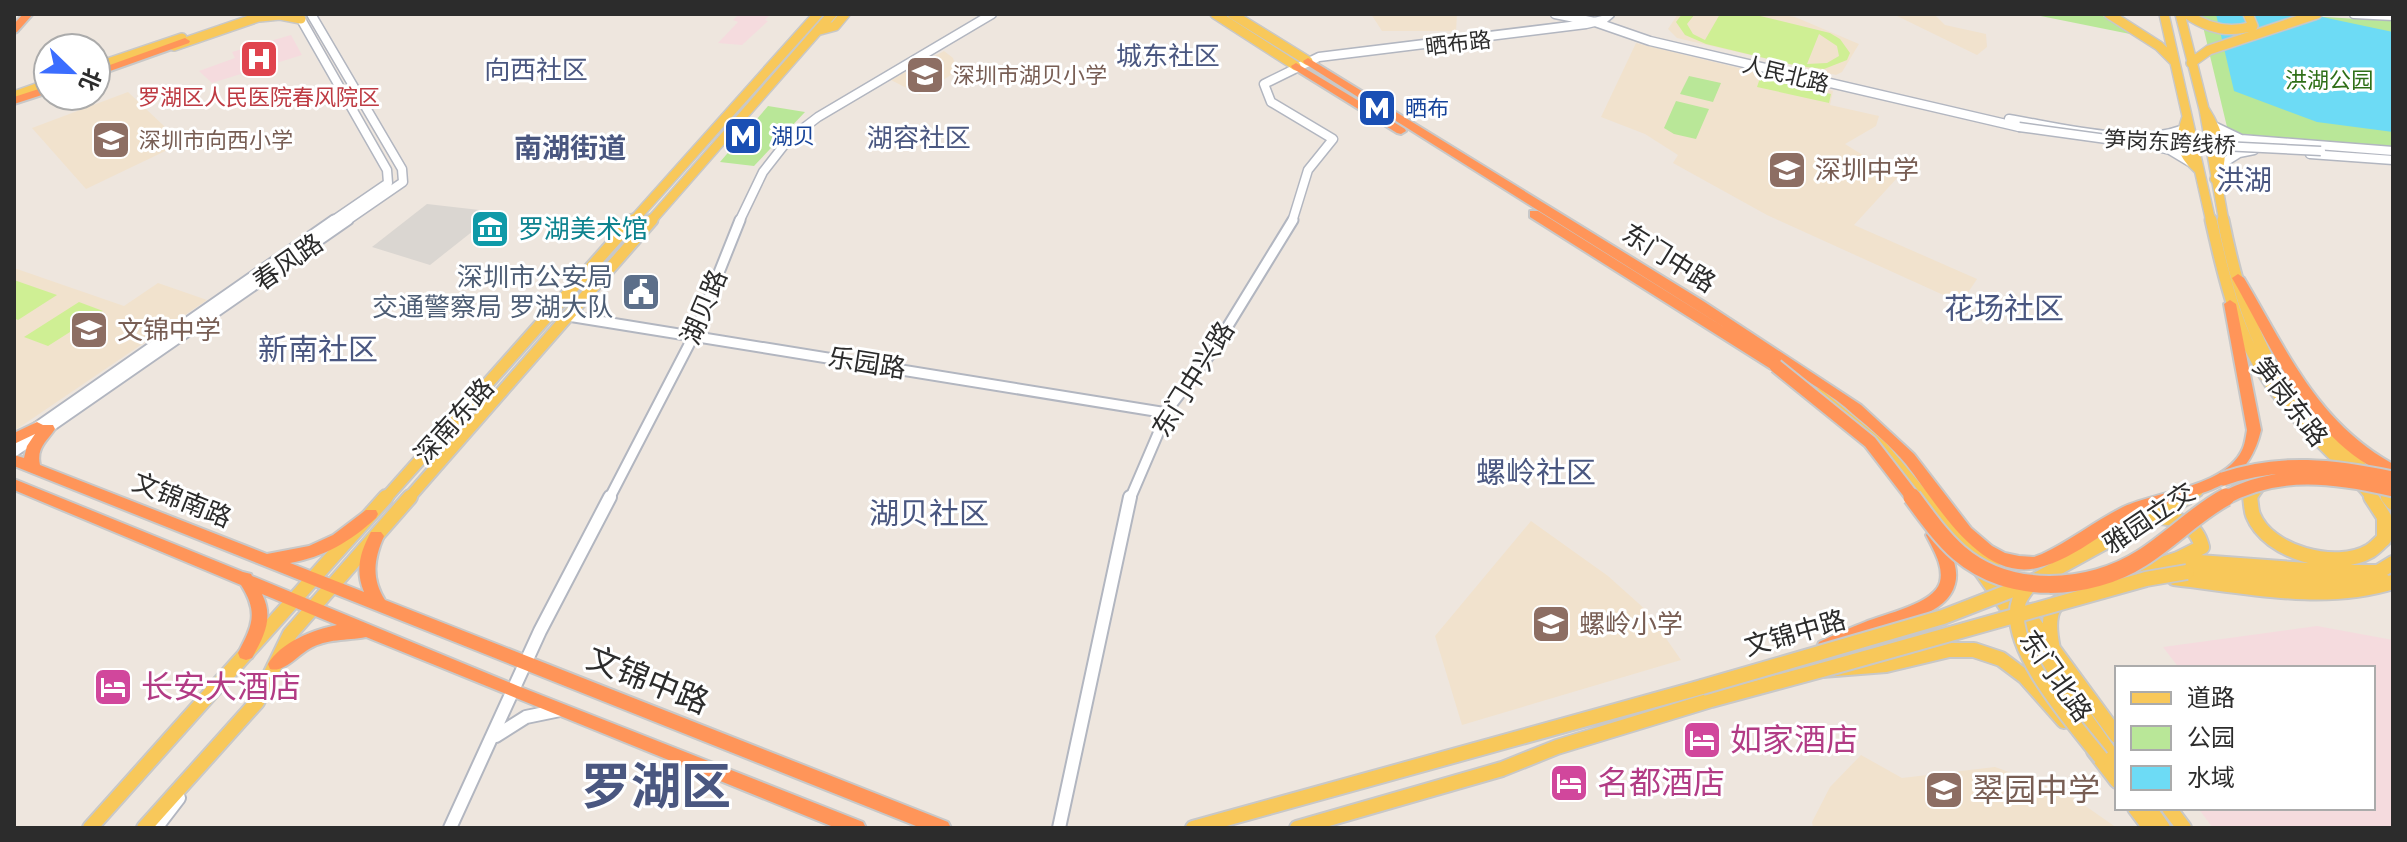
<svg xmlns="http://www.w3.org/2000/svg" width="2407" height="842" font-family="Quicksand,'Noto Sans SC',sans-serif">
	<rect width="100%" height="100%" fill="#eee6de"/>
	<path fill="#f1e2cd" d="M1371,14h86l-1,17h-74z
		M1678,14h99l18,3 64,27 -17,28 -6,3 -159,-37 -9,-9z
		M1893,14h41l11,11 41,9 1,13 -10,8z
		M1636,43l197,48 -3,14 49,11 -3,10 -31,18 53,33 -44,48 123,54 -16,24 -194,-88 -94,-52 5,-8 -33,-21 -44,-17z
		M944,51l9,7 4,13 -37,24 -29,-15z
		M128,92l54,51 -96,46 -54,-61z
		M14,268l110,38 34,-23 49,17 -190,129 -3,-1z
		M1531,521l77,55 39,35 34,49 -219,65 -27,-89z
		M1861,755l41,23 93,-11 72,26 50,35h-304l-1,-6 18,-35z"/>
	<path fill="#f5dbde" d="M739,14l30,2 -4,4 3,1 -26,24 -24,-2 20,-21 -5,-2z
		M291,35l11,20 -90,28 -13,-12 36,-13 -3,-6z
		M2317,626l76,14v188h-180l-15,-20h175v-140h-194l-16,-21z"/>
	<path fill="#b9e798" d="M2031,14h69l30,20z
		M2200,14h74l119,7v127l-151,-14 -15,-7z
		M1689,76l32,7 -8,19 -33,-8z
		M1676,101l33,8 -13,30 -22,-5 -10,-6z
		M768,106l37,6 -51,54 -34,-4z"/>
	<path fill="#cfef94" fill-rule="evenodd" d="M1682,14h13l-8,10 6,10 12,6 15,-26h32l78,19 10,6 10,14 -3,7 -23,9 -26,-3 -92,-22 -21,-9 -9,-13zM1819,34l18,12 2,10 -12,7 -20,1z
		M1760,78l71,16 -2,9 -72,-16z
		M14,280l43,15 -39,25 -4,-2z
		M79,302l24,9 -55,35 -24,-9z"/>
	<path fill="#dad6d1" d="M427,204l70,8 -67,53 -58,-18z"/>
	<path fill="#6ddbf5" d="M2216,14h92l85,18v100l-76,-10 -83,-31z"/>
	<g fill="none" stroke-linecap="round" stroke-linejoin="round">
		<g stroke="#b2b6c0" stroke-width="11">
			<path id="secondary-far2" d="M298,14l89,156 1,13 -57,39
				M311,14l91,155 1,13 -58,40
				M1555,14l40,8 55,19 369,86
				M2354,14l39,2
				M2009,119c49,8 125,28 172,11
				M2216,127l25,12 152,12
				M2149,145l21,5 20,12
				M2310,154l83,6
				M2223,163l16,-10 15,-3
				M739,222l24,-50 25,-32 30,-23 174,-103
				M1292,222l16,-52 25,-31 -62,-37 -7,-18 55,-27 267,-33 17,-4 7,-6"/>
		</g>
		<g stroke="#b2b6c0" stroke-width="13">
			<path id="secondary-far1" d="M568,316l599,97
				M14,443l320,-223
				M14,452l334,-232
				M609,499l85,-164 46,-115
				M1130,499l39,-91 43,-56 81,-132"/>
		</g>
		<g stroke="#b2b6c0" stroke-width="16">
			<path id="secondary" d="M496,736l30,-19 34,-7
				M156,828l23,-30
				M450,828l90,-197 70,-134
				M1059,828l71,-331"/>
		</g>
		<g stroke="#c8c8c8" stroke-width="12">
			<path id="primary-far2" d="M1215,14l81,52
				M1232,14l76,47
				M2109,14l50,32 15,15
				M2164,14l47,208
				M2180,14l24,95 20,113
				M2187,14c20,14 42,20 66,12l-5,-12
				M260,17l20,-2 21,4
				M820,30l15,-4 10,-12
				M174,46l93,-32
				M2191,63l18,-13 108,-36
				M96,67l86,-29
				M14,96l34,-12
				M2204,109c15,24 22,43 11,70
				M2187,117c-8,23 -8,35 11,52
				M632,222l186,-208
				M650,222l182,-208"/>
		</g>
		<g stroke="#c8c8c8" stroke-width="15">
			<path id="primary-far1" d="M2211,220c15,68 29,128 74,183 27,34 62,61 88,96
				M2223,220c12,59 29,123 65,171 30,40 71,69 102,108
				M1818,394l64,53 44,52
				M385,499l248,-279
				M408,499l244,-279
				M2183,499l14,-8
				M2250,499l11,-16"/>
		</g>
		<g stroke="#c8c8c8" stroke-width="18">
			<path id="primary" d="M1924,497l42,54
				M2250,497c1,5 1,13 3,18 15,38 83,56 117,36 5,-3 9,-8 14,-12v-22l-13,-20
				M2388,497l5,6
				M1972,541l26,33
				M2185,561l149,11h46
				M1980,569l137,194
				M2194,572l146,10 44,-1
				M2375,574l18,-11
				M2119,578l59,-19 24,-12c-6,-25 -28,-31 -51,-30
				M2174,578c71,8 149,26 219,4
				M2032,582l155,-85
				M2023,608l94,128
				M2053,649c-9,-43 1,-51 41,-63
				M2094,751l23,30
				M2135,808l15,20
				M2149,808l14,20
				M2169,808l15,20
				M90,828l296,-331
				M144,828l113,-126 33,-68 120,-137
				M1193,828l509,-141
				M1297,828l205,-59 55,-22 154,-47 111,-30 64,-5 63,-15h25l27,9 24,18 39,44"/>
		</g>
		<g stroke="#c8c8c8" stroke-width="4">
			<path id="highway" d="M23,14h10l-16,18 -3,1v-9z
				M185,38l5,3 -1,2 -93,33v-6z
				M1308,58l395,243 158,104 53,49 57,74 21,18 13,7 14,3 15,1 8,-3c28,-13 53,-33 81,-47 34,-16 104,-20 120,-59 2,-5 3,-12 4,-18l-23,-126 6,-4 6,4 25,126c-14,59 -55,61 -105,77 -43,13 -75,51 -119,61 -58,13 -101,-66 -131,-104 -15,-18 -35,-35 -53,-50 -20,-19 -47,-33 -70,-48l-7,5 -5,-2 -241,-152v-6h8l192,120 -426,-268 -1,-2z
				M1296,63l109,66 1,2 -5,3 -4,-1 -105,-65 -1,-2z
				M48,86v7l-34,11v-7z
				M2238,274l6,4c43,72 72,143 149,186v12c-80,-26 -122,-131 -161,-198z
				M37,422l6,3h10l2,4c-8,12 -19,19 -15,36l227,89 42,-8 24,-11 33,-25h10l2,4 -2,4c-25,23 -52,39 -86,45l74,29c-9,-22 -4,-40 7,-60h10l3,4c-10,23 -13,42 1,64l563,222 3,6h-30l-907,-362v-11l10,3 3,-12 8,-12 -21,10v-11z
				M14,479l229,93 8,2 1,2 266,110 345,136 3,6h-30l-470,-191c-21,4 -38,1 -57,12 -12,7 -25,24 -39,20l-2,-5c13,-22 45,-34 69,-39l-75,-31c12,24 2,42 -10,64l-6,2 -6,-2 -2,-5c14,-27 21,-40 3,-68l-227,-95z
				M1934,529l5,2c9,15 21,35 16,53 -8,31 -53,37 -78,47 -16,6 -31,14 -46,21l-6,2 -6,-2 -2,-5 2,-5c15,-7 30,-14 46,-20 19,-8 69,-18 75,-40 4,-16 -7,-33 -14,-47l3,-4z"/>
		</g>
		<use href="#secondary-far2" stroke="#fff" stroke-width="8"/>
		<use href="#secondary-far1" stroke="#fff" stroke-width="9"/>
		<use href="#secondary" stroke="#fff" stroke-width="12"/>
		<use href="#primary-far2" stroke="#f8c85a" stroke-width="9"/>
		<use href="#primary-far1" stroke="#f8c85a" stroke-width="11"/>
		<use href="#primary" stroke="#f8c85a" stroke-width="14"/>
		<use href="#highway" fill="#ff9559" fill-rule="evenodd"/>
		<g stroke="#b2b6c0" stroke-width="11" stroke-linecap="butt">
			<path id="secondary-bridge" d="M2019,127l102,14 200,10"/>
		</g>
		<g stroke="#c8c8c8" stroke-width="18" stroke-linecap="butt">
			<path id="primary-bridge" d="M2029,585c-3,5 -8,11 -10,16 -16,44 56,124 82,157
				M1822,670l324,-91 41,-7
				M1702,687l241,-70 85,-33"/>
		</g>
		<g stroke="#c8c8c8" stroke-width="17" stroke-linecap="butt">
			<path id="highway-bridge-far1" d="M1776,366l94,76 44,57
				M2223,479c57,-20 112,-13 170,-1
				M2223,499c55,-30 111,-23 170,-9"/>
		</g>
		<g stroke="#c8c8c8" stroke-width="21" stroke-linecap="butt">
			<path id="highway-bridge" d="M1912,497c14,19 29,40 47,56 50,43 130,39 183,5 30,-19 54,-45 84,-61"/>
		</g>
		<use href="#secondary-bridge" stroke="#fff" stroke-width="8"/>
		<use href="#primary-bridge" stroke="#f8c85a" stroke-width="14"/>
		<use href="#highway-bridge-far1" stroke="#ff9559" stroke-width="13"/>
		<use href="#highway-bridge" stroke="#ff9559" stroke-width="17"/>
	</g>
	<defs>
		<g id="hospital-square" transform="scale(2)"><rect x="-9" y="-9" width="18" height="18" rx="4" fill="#e0444e" stroke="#fff"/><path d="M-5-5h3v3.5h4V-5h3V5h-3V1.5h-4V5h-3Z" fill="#fff"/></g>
		<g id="school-square" transform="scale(2)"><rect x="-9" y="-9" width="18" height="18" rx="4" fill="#8d6e63" stroke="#fff"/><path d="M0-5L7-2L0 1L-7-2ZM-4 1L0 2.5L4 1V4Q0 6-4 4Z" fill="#fff"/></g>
		<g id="metro-square" transform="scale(2)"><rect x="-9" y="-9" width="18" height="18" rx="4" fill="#1a4fb4" stroke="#fff"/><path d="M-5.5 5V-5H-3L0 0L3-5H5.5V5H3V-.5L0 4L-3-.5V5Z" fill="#fff"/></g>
		<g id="museum-square" transform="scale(2)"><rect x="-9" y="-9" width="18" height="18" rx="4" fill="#0f9aa8" stroke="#fff"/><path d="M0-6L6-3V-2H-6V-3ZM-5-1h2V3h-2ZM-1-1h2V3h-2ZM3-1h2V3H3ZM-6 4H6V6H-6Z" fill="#fff"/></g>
		<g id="civic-square" transform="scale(2)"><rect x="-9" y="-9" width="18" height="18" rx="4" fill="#5c6f8a" stroke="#fff"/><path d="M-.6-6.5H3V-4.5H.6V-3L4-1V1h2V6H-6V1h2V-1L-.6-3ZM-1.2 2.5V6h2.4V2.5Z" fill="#fff"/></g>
		<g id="hotel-square" transform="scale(2)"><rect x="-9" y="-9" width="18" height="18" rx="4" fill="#d1479c" stroke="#fff"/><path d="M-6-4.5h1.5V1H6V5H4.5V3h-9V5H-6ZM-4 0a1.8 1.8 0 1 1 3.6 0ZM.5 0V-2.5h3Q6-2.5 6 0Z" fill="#fff"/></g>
	</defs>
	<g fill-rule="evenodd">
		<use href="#hospital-square" x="259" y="59"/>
		<use href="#school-square" x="925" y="75"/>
		<use href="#metro-square" x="1377" y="108"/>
		<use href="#metro-square" x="743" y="136"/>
		<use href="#school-square" x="111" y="140"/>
		<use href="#school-square" x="1787" y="170"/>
		<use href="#museum-square" x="490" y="229"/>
		<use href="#civic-square" x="641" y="292"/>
		<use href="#school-square" x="89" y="330"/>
		<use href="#school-square" x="1551" y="624"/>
		<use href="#hotel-square" x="113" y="687"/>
		<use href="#hotel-square" x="1702" y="740"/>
		<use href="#hotel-square" x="1569" y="783"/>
		<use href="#school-square" x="1944" y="790"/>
	</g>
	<g text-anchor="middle" stroke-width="6" stroke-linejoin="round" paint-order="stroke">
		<g font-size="22" fill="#2c2c2c" stroke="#fff">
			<text transform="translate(1458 43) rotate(-7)" y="8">晒布路</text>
			<text transform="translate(1786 74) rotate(14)" y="8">人民北路</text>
			<text transform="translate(2170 142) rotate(3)" y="8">笋岗东跨线桥</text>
		</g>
		<g font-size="22" fill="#785e54" stroke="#fff" text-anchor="start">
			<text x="953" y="83">深圳市湖贝小学</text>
			<text x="139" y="148">深圳市向西小学</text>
		</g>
		<g font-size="22" fill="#2f6f17" stroke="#fff">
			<text x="2329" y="88">洪湖公园</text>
		</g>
		<g font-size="22" fill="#be3a42" stroke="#fff">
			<text x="259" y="105">罗湖区人民医院春风院区</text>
		</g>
		<g font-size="22" fill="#164399" stroke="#fff" text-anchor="start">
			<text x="1405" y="116">晒布</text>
			<text x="771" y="144">湖贝</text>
		</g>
		<g font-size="26" fill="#4a5780" stroke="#fff">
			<text x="1168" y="65">城东社区</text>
			<text x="536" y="79">向西社区</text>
			<text x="919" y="147">湖容社区</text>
		</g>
		<g font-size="26" fill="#785e54" stroke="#fff" text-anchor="start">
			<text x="1815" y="179">深圳中学</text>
			<text x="117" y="339">文锦中学</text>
			<text x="1579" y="633">螺岭小学</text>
		</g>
		<g font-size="26" fill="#0d838f" stroke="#fff" text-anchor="start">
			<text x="518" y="238">罗湖美术馆</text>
		</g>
		<g font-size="26" fill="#2c2c2c" stroke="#fff">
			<text transform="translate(1669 258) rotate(32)" y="9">东门中路</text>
			<text transform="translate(288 262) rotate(-35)" y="9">春风路</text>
			<text transform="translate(704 307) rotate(-67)" y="9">湖贝路</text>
			<text transform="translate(867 363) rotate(9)" y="9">乐园路</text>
			<text transform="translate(1193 379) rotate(-58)" y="9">东门中兴路</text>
			<text transform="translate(2290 402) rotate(52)" y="9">笋岗东路</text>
			<text transform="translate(454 421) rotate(-48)" y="9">深南东路</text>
			<text transform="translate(182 500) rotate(22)" y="9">文锦南路</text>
			<text transform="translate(2149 518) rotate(-34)" y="9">雅园立交</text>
			<text transform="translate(1795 633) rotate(-16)" y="9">文锦中路</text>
			<text transform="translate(2056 676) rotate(55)" y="9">东门北路</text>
		</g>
		<g font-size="26" fill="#4e5e75" stroke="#fff" text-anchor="end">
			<text x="613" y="286">深圳市公安局<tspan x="613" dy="30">交通警察局 罗湖大队</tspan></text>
		</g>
		<g font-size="28" font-weight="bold" fill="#4a5780" stroke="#fff">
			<text x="570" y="158">南湖街道</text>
		</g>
		<g font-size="28" fill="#4a5780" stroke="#fff">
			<text x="2244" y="190">洪湖</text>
		</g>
		<g font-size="30" fill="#4a5780" stroke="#fff">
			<text x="2004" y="319">花场社区</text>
			<text x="318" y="360">新南社区</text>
			<text x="1536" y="483">螺岭社区</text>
			<text x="929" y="524">湖贝社区</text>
		</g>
		<g font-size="32" fill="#2c2c2c" stroke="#fff">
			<text transform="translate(648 680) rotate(22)" y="11">文锦中路</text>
		</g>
		<g font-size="32" fill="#b23c85" stroke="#fff" text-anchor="start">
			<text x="141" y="698">长安大酒店</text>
			<text x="1730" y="751">如家酒店</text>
			<text x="1597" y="794">名都酒店</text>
		</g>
		<g font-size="32" fill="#785e54" stroke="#fff" text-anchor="start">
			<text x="1972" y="801">翠园中学</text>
		</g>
		<g font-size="50" font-weight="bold" fill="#4a5780" stroke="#fff">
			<text x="656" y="804">罗湖区</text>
		</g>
	</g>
	<rect width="2407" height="842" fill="none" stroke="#2c2c2c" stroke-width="32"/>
	<rect x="2115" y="666" width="260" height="144" fill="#ffffff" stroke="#ababab" stroke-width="2"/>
	<rect x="2131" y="692" width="40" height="12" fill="#f8c85a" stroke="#ababab" stroke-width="2"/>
	<text x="2187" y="706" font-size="24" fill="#2c2c2c">道路</text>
	<rect x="2131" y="726" width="40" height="24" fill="#b9e798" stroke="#ababab" stroke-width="2"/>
	<text x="2187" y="746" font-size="24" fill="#2c2c2c">公园</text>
	<rect x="2131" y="766" width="40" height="24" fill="#6ddbf5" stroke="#ababab" stroke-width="2"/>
	<text x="2187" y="786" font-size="24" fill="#2c2c2c">水域</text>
	<g transform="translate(72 72) rotate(113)"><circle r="38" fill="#ffffff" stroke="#ababab" stroke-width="2"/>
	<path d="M0-6L14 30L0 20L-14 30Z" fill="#3b6dff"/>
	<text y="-12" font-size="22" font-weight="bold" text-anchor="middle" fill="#2c2c2c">北</text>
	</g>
</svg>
